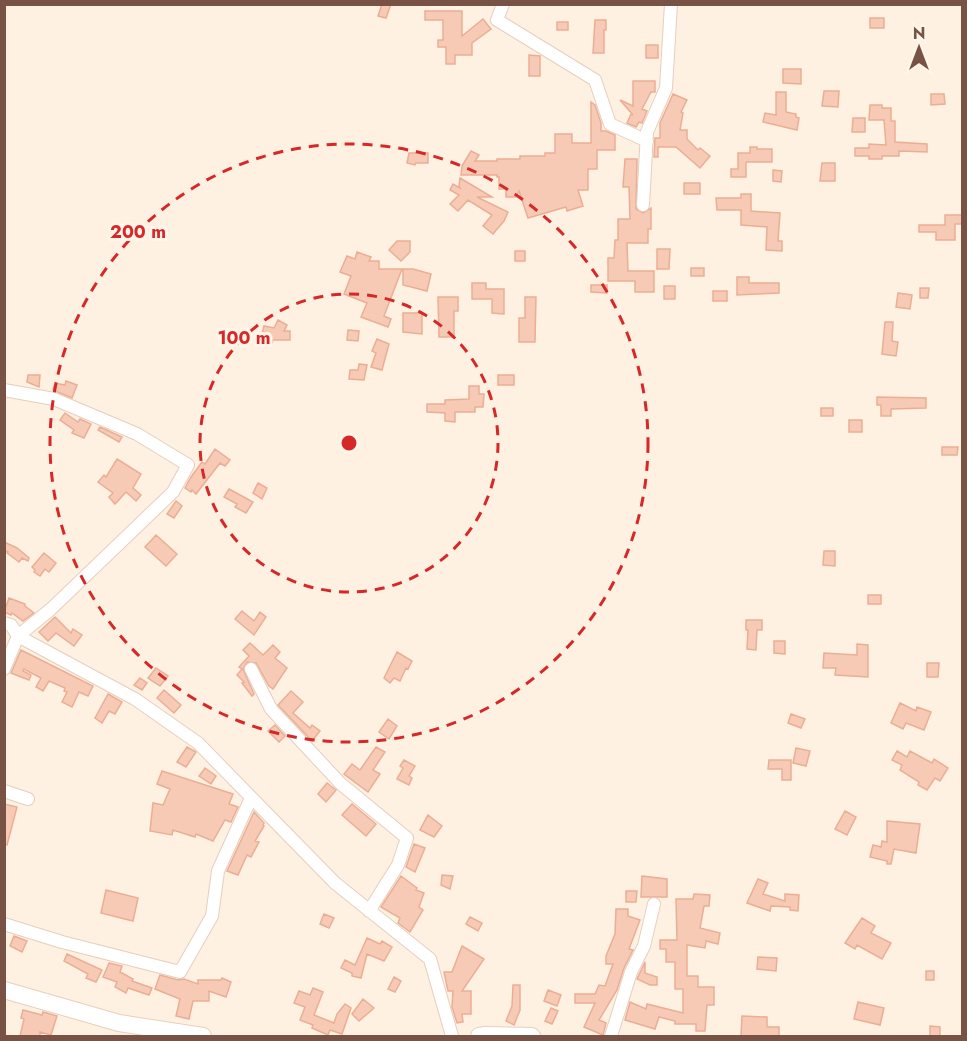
<svg xmlns="http://www.w3.org/2000/svg" width="967" height="1041" font-family="Jost,sans-serif">
	<rect width="100%" height="100%" fill="#fff1e1"/>
	<path fill="#f7cab5" stroke="#ebae94" stroke-width="1.5" d="M382,4h9l-5,14 -8,-2z
		M425,11h37v25l21,-17 8,10 -19,14v12h-17v9h-9v-17h-8v-7h5v-20h-18z
		M870,18h14v10h-14z
		M595,20h11v10h-2v23h-11z
		M557,22h11v8h-11z
		M646,45h12v13h-12z
		M529,55l11,1v20h-11z
		M783,69h18v15l-18,-1z
		M633,81h22v11h-4l-9,17 5,2 -5,12 -3,-1 -3,5 -9,-4 4,-9 2,1 -13,-15 13,6z
		M824,91h15l-1,16 -16,-1z
		M776,92h10v20l10,2v3l3,1 -2,12 -34,-8 2,-9 11,2z
		M673,94l14,6 -6,12 2,1 -3,17h7v9l11,11 2,-2 10,8 -10,12 -24,-21h-18v10h-4l1,-19h5v-15z
		M931,94h13l1,10 -14,1z
		M591,102l4,3 6,18v8h5l9,4v15h-18v19h-9v21h-10l5,16 -16,5 -1,-4 -38,11 -9,-27 -3,6h-10v-8h-7v-12h-2v-2h-36l1,-9 9,-15 8,4 -4,6h22v-2h23v-3h25v-3h10v-19h17v9h19z
		M870,105h12v3h9v13h4v21l32,2v8l-28,-1v5h-17v3h-13v-3h-14v-8h14v-4l17,1 -2,-25h-15z
		M853,118h12v14h-13z
		M750,147h7v2h15v13h-26v15h-15v-8h7v-16h12z
		M409,153h19v10h-12l-1,2 -8,-2z
		M625,159h12l-1,50 7,4 8,-5v21h-3v14h-21l1,28h26v21h-19v-11h-27v-23h6l1,-18h3v-21h12l-1,-32h-6z
		M822,163h13v18h-15z
		M773,170l9,1 -1,11 -8,-1z
		M460,178l32,19h-15l31,15 -4,9 -11,13 -10,-8 9,-11 -24,-15 -10,11 -8,-7 9,-9 -9,-5 3,-6 7,4 -1,-2z
		M684,183h16v11h-16z
		M741,194h10v17l29,2 -2,28h4v10l-16,-1 1,-23 -26,-2v-15h-24l-1,-12h25z
		M945,215h17v9h-7v16h-19v-8h-17v-7h26z
		M397,241h13v11l-9,9 -12,-11z
		M657,249h13l-1,20h-12z
		M515,251h10v10h-10z
		M357,252l14,5 -2,4h10v8h23l-18,47 7,3 -3,8 -27,-10 6,-14 -23,-9 7,-18 -11,-4 7,-16 8,3z
		M691,268h13v8h-13z
		M403,269h10l18,5 -4,17 -24,-6z
		M737,277h12v6h30v10l-42,2z
		M472,283h14v6h18v25l-12,-1v-14h-20z
		M591,285h16v8l-16,-1z
		M664,286h11v13h-11z
		M920,288h9l-1,10h-8z
		M713,291h14v10h-14z
		M898,293l14,2 -2,14 -14,-2z
		M438,297h20v14h-4v26h-15z
		M525,297h11l-1,45h-16v-24h6z
		M403,313h19v21l-19,-2z
		M278,320l9,5 -3,6h6v9h-17l-2,5 -11,-3 4,-16 10,2z
		M885,322h8l-1,19 6,1 -2,14 -14,-2z
		M348,330l11,1 -1,10 -11,-1z
		M377,339l12,5 -7,26 -11,-3 5,-14 -4,-2z
		M359,364l8,1 -3,15 -15,-1 1,-9h8z
		M28,375h12l-1,12 -12,-5z
		M498,375h16v10h-16z
		M66,381l11,4 -5,13 -19,-8 2,-7 10,2z
		M469,386h10v8h5l-1,13h-8v5h-20v10l-10,-1v-8l-18,-1v-8h18v-4l24,-1z
		M877,397l49,1v10l-35,1v7h-10v-11h-4z
		M821,408h12v8h-12z
		M65,413l13,9 2,-3 11,5 -7,14 -12,-5 2,-3 -14,-10z
		M849,420h13v12h-13z
		M100,427l22,10 -3,5 -21,-12z
		M942,447h16l-1,8h-15z
		M215,449l15,11 -5,6 -5,-3 -24,31 -4,-4 -1,2 -6,-4 6,-11 11,-15 3,2z
		M117,459l24,15 -8,14 8,7 -5,6 -10,-9 -11,12 -6,-7 4,-4 -15,-11 6,-7 2,2z
		M258,483l9,5 -5,11 -9,-6z
		M229,489l24,13 -7,11 -11,-6 2,-3 -13,-7z
		M176,501l6,5 -8,12 -7,-4z
		M156,535l21,19 -11,12 -21,-19z
		M4,542l13,6 12,10 -1,3 -6,-3 -3,4 -12,-9 1,-1 -4,-2z
		M824,551h11v15l-12,-1z
		M44,553l12,10 -7,9 -4,-3 -5,7 -6,-4 1,-2 -3,-3z
		M868,595h13v9h-13z
		M9,598l16,6v2l9,7 -11,8 -11,-8 -1,2 -7,-3z
		M242,611l12,10 6,-9 6,5 -12,18 -19,-16z
		M55,617l16,16 2,-4 9,6 -8,11 -18,-13 -8,8 -9,-9z
		M746,620h16v10h-5l-1,20 -9,-1 1,-19h-2z
		M774,641h11v13l-11,-1z
		M250,643l13,12 10,-10 7,7 -5,6 12,10 -14,21 -4,-3 -13,-23 -9,-1 -4,7 11,25 -2,2 -10,-13 2,-1 -7,-7 5,-6 -3,-2 10,-11 -6,-6z
		M857,644l11,1v32l-33,-2 1,-7h-13l1,-15 33,2z
		M21,650l72,36 -5,10 -9,-4 -7,15 -10,-5 5,-10 -3,-1 1,-3 -16,-7 -6,10 -7,-4 5,-9 -17,-9 -1,2 8,4 -2,5 -18,-7z
		M397,652l15,9 -4,8 -2,-1 -6,13 -6,-3 -4,5 -6,-5z
		M927,663h12l-1,14h-11z
		M156,668l12,8 -8,10 -12,-8z
		M140,678l7,5 -5,7 -8,-5z
		M164,690l17,15 -7,8 -17,-15z
		M291,691l12,11 -10,11 17,15 2,-3 8,6 -8,10 -34,-36z
		M108,694l14,8 -7,12 -6,-3 -7,12 -7,-5z
		M900,703l16,8 1,-4 14,5 -7,18 -18,-7 -3,6 -12,-6z
		M791,714l14,5 -4,9 -13,-5z
		M388,719l9,7 -8,13 -10,-7z
		M275,725l10,11 -6,6 -11,-11z
		M187,747l9,5 -10,15 -9,-5z
		M376,747l9,5 -12,18 7,4 -12,18 -24,-18 8,-10 8,6z
		M796,748l14,3 -4,15 -13,-3z
		M897,751l10,6 3,-6 22,12 2,-4 14,9 -8,13 -5,-3 -8,12 -9,-5 1,-3 -19,-12 2,-5 -10,-5z
		M404,760l11,6 -6,10 3,2 -3,7 -12,-6 6,-11 -3,-2z
		M769,760h22v20h-9v-11h-14z
		M205,768l11,8 -5,8 -12,-8z
		M162,771l71,23 -4,10 9,3 -7,15 -6,-2 -12,21 -17,-7 -1,3 -22,-7 -1,5 -22,-4 3,-28 10,2 7,-16 -13,-5z
		M327,783l9,7 -10,12 -8,-8z
		M4,804l13,3 -10,38 -3,-1z
		M352,804l24,20 -10,12 -24,-21z
		M845,811l11,6 -9,18 -12,-6z
		M254,812l10,11 -1,2 1,1 -9,15 4,1 -8,15 -4,-2 -9,20 -11,-4z
		M428,815l14,11 -8,11 -14,-7z
		M887,821l33,3 -4,29 -22,-4 -3,15h-4v-3l-17,-4 3,-12 8,2 1,-6 5,1z
		M414,844l11,4 -10,24 -9,-5z
		M442,875l11,1 -3,13 -9,-4z
		M401,876l16,12 -1,2 8,3 -5,14 4,3 -13,22 -12,-9 2,-5 -19,-11z
		M642,876l25,3v18h-26z
		M758,879l10,4 -5,11 22,7v-7l14,1 -1,16 -8,-1v-3l-19,-1 -1,5 -23,-8z
		M106,890l32,8 -5,23 -32,-8z
		M626,891h11l-1,11h-10z
		M694,894l16,1 -1,11h-5l-4,22 20,5 -2,11 -12,-3 -1,7 -18,-3v31h11v11h16v18h-7l-2,26h-9v-7h-21v-3l-16,-4 -4,12 -30,-9 5,-18 16,7 1,-5 36,9v-24h-8v-27h-9v-13h-6v-9h17l-1,-41h17z
		M616,909h12v7l12,4 -11,29 4,1 -9,18 -7,22 -18,30 7,3 -3,12 -19,-8 11,-24h-20v-9h20l4,-9 6,1 8,-22h-7v-8l9,-22z
		M324,914l10,4 -5,10 -9,-4z
		M470,917l12,6 -4,8 -12,-7z
		M862,918l13,8 -4,7 20,10 -9,16 -25,-14 -2,4 -10,-6z
		M14,936l13,5 -5,11 -12,-6z
		M367,938l13,6 2,-3 10,6 -8,14 -17,-7 -6,24 -9,-2v-3l-11,-5 4,-8 10,5z
		M462,946l22,13 -22,32h9v23h-9l1,8 -6,1 -5,-16 1,-16h-5l-4,-19h8z
		M67,954l35,16 -6,12 -10,-4 2,-4 -24,-13z
		M758,957l19,1 -1,13 -19,-2z
		M645,962v11l12,4v8h-7l-13,-6z
		M109,963l13,3 -2,6 13,7 -1,2 20,7 -3,7 -21,-7 -2,5 -11,-6 2,-5 -14,-5z
		M926,971h8v9h-8z
		M160,975l18,5 6,-1 14,5v-4h23l1,-2 9,4 -5,15 -17,-6v10h-16l-4,18 -13,-3 4,-17 -25,-10z
		M394,977l7,4 -6,11 -7,-3z
		M513,985h7v25l-6,15 -8,-4 6,-15z
		M313,988l10,4 -9,23 20,8 3,-9 8,-10 6,4 -9,26 -12,-4 -2,5 -16,-7 1,-3 -13,-5 5,-13 -11,-4 5,-12 11,4z
		M548,990l13,5 -4,11 -13,-5z
		M363,999l11,9 -15,13 -7,-7z
		M858,1002l26,6 -4,17 -26,-6z
		M551,1008l7,3 -6,13 -7,-3z
		M23,1010l19,5 1,-3 14,4 -6,19 -11,-3v4h-20l4,-17 -3,-1z
		M742,1016l25,1v10h12v9h-38z
		M930,1026l10,1v9h-10z"/>
	<g fill="none" stroke-linecap="round" stroke-linejoin="round">
		<g stroke="#e6cebe" stroke-width="14">
			<path id="minor" d="M503,4l-6,16 98,60 15,44 37,17
				M643,205l4,-73 19,-44 5,-84
				M4,390l50,9 83,35 51,31 -15,27 -122,117 -33,27 -14,33
				M4,623l7,2 7,11 117,63 63,44 137,140 95,76 22,77
				M251,669l20,40 70,75 66,54 -9,27 -29,46
				M4,791l24,8
				M4,924l58,18 118,30 32,-56 6,-45 33,-73
				M611,1036l20,-64 13,-26 10,-42"/>
		</g>
		<g stroke="#ebcebb" stroke-width="18">
			<path id="secondary" d="M4,990l115,33 84,13
				M479,1036l6,-1 47,1"/>
		</g>
		<use href="#minor" stroke="#fff" stroke-width="12"/>
		<use href="#secondary" stroke="#fff" stroke-width="16"/>
	</g>
	<g fill="none" stroke="#d62828" stroke-width="3" stroke-dasharray="10 8">
		<circle cx="349" cy="443" r="149"/>
		<circle cx="349" cy="443" r="299"/>
	</g>
	<circle cx="349" cy="443" r="9" fill="#d62828" stroke="#fff5e9" stroke-width="3"/>
	<g font-size="18" text-anchor="middle" font-weight="bold" fill="#d62828" stroke="#fff5e9" stroke-width="6" stroke-linejoin="round" paint-order="stroke">
		<text x="138" y="238">200 m</text>
		<text x="244" y="344">100 m</text>
	</g>
	<rect width="967" height="1041" fill="none" stroke="#785345" stroke-width="12"/>
	<g transform="translate(919 48)" stroke="#fff5e9" stroke-width="4.5" paint-order="stroke">
	<path d="M0-4.5L10 22L0 15L-10 22Z" fill="#785345"/>
	<text y="-9" font-size="16" font-weight="bold" text-anchor="middle" fill="#785345">N</text>
	</g>
</svg>
